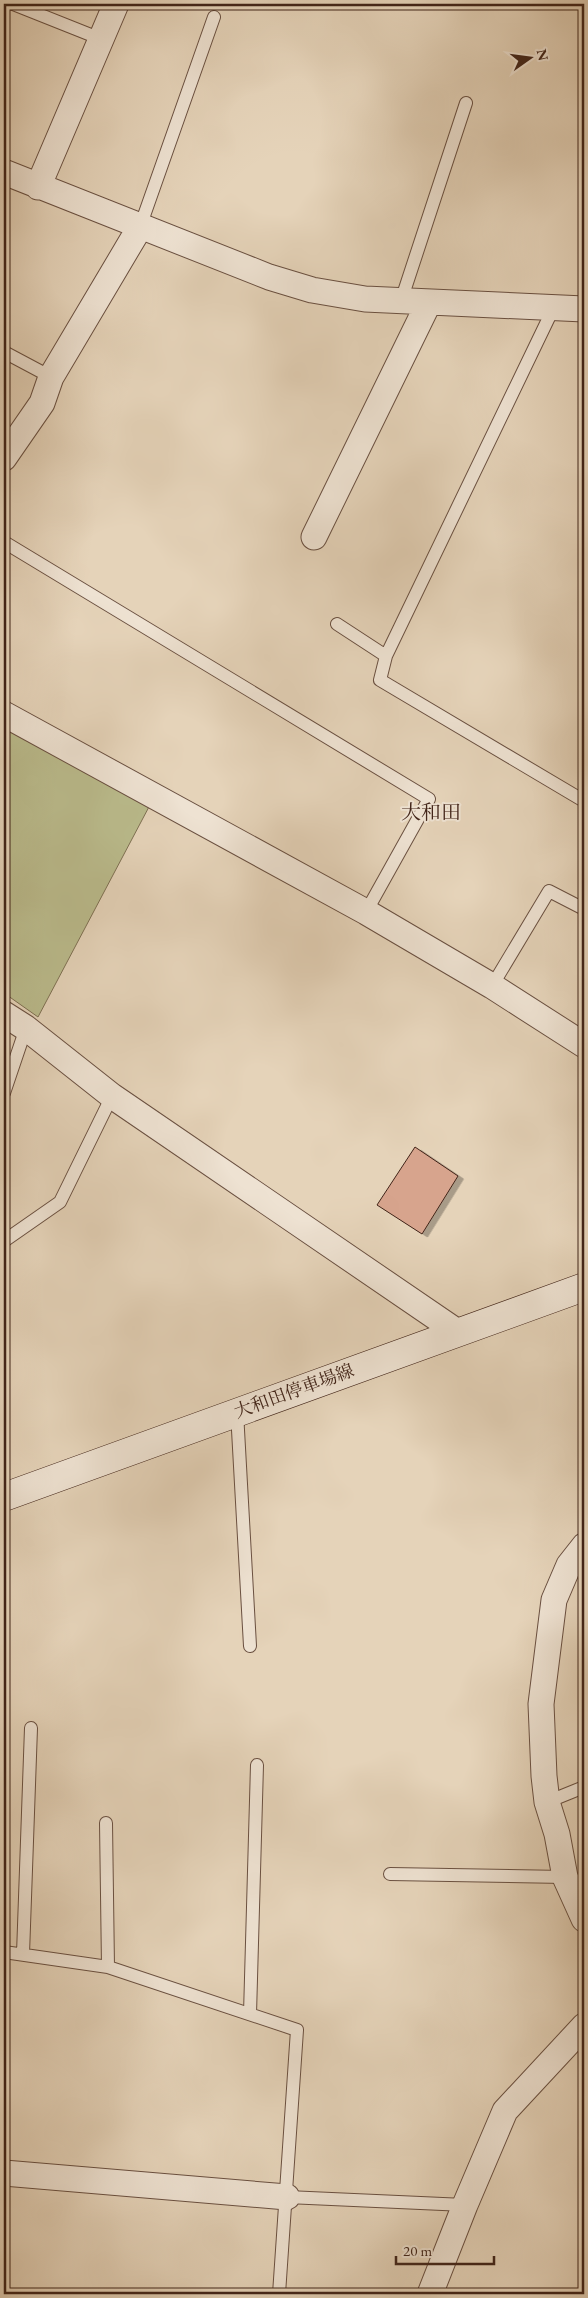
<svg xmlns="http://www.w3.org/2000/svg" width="588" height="2298" font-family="'EB Garamond','Noto Serif JP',serif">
	<defs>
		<filter id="shadow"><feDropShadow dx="5.5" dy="3" stdDeviation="0" flood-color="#0004"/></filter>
	</defs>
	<rect width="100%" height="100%" fill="#e5d3b9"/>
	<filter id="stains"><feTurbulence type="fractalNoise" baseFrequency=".004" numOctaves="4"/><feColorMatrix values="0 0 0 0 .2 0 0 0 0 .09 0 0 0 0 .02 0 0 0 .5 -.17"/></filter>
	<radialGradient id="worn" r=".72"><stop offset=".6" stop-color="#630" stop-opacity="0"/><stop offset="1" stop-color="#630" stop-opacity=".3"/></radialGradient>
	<path fill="#babb8c" stroke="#7e7052" d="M4,726l147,77 -113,214 -34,-24z"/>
	<path fill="#d7a48d" stroke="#412419" filter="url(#shadow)" d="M415,1147l43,29 -36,58 -45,-29z"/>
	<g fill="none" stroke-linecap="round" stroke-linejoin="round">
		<g stroke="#6a5041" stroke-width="14">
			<path id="service" d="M13,4l88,35
				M140,227l74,-210
				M401,301l65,-198
				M554,307l-168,349 -6,24 204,121
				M4,352l47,25
				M4,542l425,257 -63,113
				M337,624l49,32
				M492,986l57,-95 35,18
				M4,1093l22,-65
				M4,1241l56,-39 52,-106
				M237,1412l13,234
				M547,1802l37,-15
				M106,1823l2,144
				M390,1874l175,3
				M4,1952l104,15 189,63 -18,264
				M23,1954l8,-226
				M250,2014l7,-249
				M287,2197l178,8"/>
		</g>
		<g stroke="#6a5041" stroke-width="27">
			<path id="minor" d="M4,172l265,105 43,13 53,9 219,10
				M38,187l78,-183
				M4,458l38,-55 9,-26 89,-150
				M314,537l115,-235
				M4,714l362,198 126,74 92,59
				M4,1014l22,14 86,68 344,235
				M584,1546l-15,19 -15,35 -13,104 3,72 3,26 10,32 8,43 19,42
				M4,2173l283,24
				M430,2294l35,-89 40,-94 79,-85"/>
		</g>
		<g stroke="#412419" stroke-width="29">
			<path id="secondary" d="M4,1497l580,-210"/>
		</g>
		<use href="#service" stroke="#eee2d2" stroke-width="12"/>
		<use href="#minor" stroke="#eee2d2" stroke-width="25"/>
		<use href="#secondary" stroke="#eee2d2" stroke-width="28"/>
	</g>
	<g text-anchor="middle" stroke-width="4" stroke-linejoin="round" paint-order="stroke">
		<g font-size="18" fill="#412419" stroke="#eee2d2">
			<text transform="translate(294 1391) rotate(-20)" y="6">大和田停車場線</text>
		</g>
		<g font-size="20" fill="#412419" stroke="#eee2d2">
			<text x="431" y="819">大和田</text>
		</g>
	</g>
	<rect width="588" height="2298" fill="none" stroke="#e5d3b9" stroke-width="20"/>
	<rect x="5" y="5" width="578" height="2288" fill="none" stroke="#412419" stroke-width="2.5"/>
	<rect x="10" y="10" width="568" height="2278" fill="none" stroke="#412419"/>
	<g transform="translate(530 58) rotate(76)" stroke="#eee2d2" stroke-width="4" paint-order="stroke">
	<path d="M0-4L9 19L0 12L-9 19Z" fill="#412419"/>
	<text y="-8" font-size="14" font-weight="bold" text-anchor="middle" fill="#412419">N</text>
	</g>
	<path d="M396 2256v8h98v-8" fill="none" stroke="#412419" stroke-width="2.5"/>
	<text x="403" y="2256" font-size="15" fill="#412419" stroke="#eee2d2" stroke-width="4" paint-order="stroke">20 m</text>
	<rect width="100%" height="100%" filter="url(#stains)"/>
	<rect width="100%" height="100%" fill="url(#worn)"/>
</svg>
